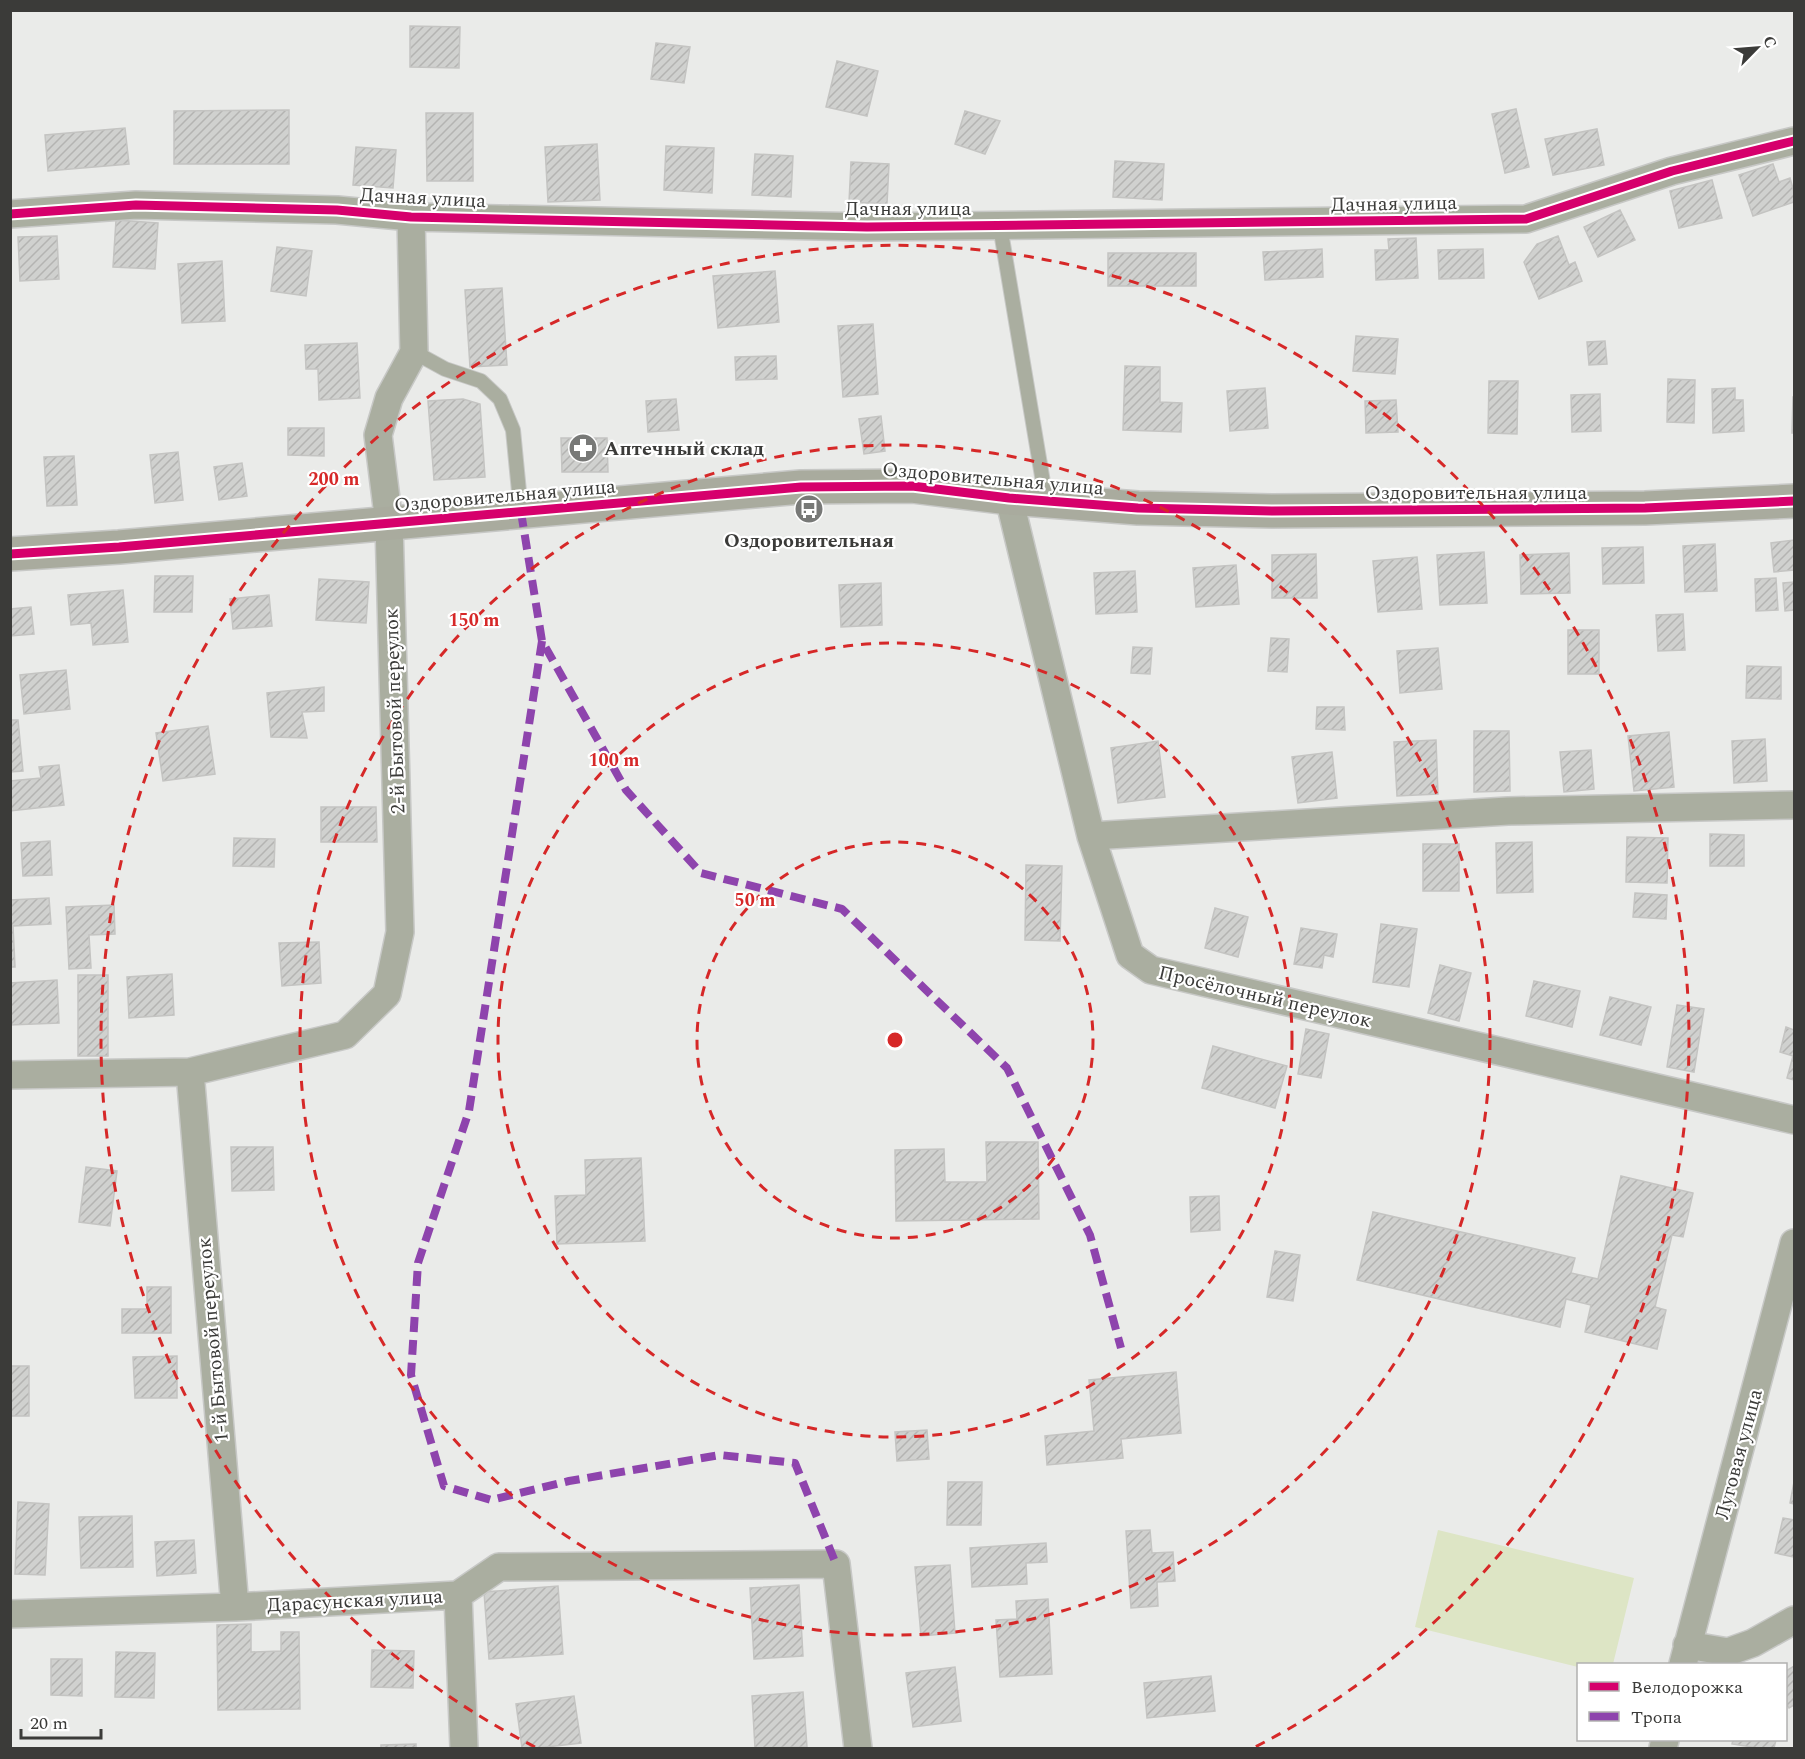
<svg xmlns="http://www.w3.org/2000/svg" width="1805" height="1759" font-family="Spectral,serif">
	<defs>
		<pattern id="building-hatch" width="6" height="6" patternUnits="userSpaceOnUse" patternTransform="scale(1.5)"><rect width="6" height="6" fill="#d0d1cf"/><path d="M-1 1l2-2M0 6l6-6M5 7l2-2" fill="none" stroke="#b4b4b2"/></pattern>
	</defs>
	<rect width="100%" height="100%" fill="#eaebe9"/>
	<path fill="#dde5c5" d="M1438,1530l196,48 -21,86h-35v3l-163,-40z"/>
	<path fill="url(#building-hatch)" stroke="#c4c4c2" stroke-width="1.5" d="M410,26l50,1 -1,41 -49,-1z
		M656,43l34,4 -6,36 -33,-4z
		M837,61l41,10 -11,45 -41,-9z
		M1516,109l13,58 -24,6 -13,-59z
		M289,110v54h-115v-53z
		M965,111l35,10 -15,33 -30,-10z
		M426,113h47v68h-46z
		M125,128l4,36 -81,7 -3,-36z
		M1597,129l7,36 -51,10 -8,-36z
		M597,144l3,56 -52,2 -3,-55z
		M666,146l48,2 -2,45 -48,-3z
		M356,147l40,3 -3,38 -40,-3z
		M755,154l38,2 -2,41 -39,-2z
		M1115,161l49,3 -2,36 -49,-3z
		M851,162l38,2 -2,40 -38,-2z
		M1773,164l6,18 11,-4 4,14v10l-41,14 -14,-41z
		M1712,180l10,38 -43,10 -9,-37z
		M1620,210l15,30 -37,17 -14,-30z
		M116,220l42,3 -3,46 -42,-2z
		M57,236l2,43 -39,2 -2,-44z
		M1558,236l11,29 6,-3 7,19 -43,18 -15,-37 13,-18z
		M1416,238l2,40 -42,2 -1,-30h14l-1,-11z
		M277,247l35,4 -6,45 -35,-5z
		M1322,249l1,28 -58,3 -2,-28z
		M1483,249l1,29 -45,1 -1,-29z
		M1108,253h88v33h-88z
		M222,261l3,60 -43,2 -4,-59z
		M775,271l4,51 -61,6 -5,-52z
		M502,288l5,77 -37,2 -5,-77z
		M873,324l5,70 -35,3 -5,-71z
		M1356,336l42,3 -3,35 -42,-3z
		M1605,341l2,23 -18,1 -2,-23z
		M357,343l3,55 -41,2 -1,-31h-12l-1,-24z
		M776,356l1,23 -41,1 -1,-23z
		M1125,366l35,1v35l22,1 -1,29 -58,-2z
		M1668,379l27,1 -1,43 -27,-1z
		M1489,381h29l-1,53 -29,-1z
		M1265,388l3,40 -38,3 -3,-40z
		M1735,388v12h8l1,31 -31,2 -1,-44z
		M1600,394l1,37 -29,1 -1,-37z
		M1793,397h1v36h-2z
		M463,399l17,5 5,73 -51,3 -6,-79z
		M676,399l3,31 -31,2 -2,-31z
		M1396,400l2,32 -32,1 -1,-32z
		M881,416l4,35 -21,3 -5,-35z
		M288,428h36v28l-36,-1z
		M561,438h46l1,34h-46z
		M178,452l5,48 -28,3 -5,-48z
		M74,456l3,49 -30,1 -3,-49z
		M242,463l5,33 -28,4 -5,-33z
		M1794,540v30l-20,2 -3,-29z
		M1715,544l2,47 -32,1 -2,-46z
		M1643,547l1,36 -41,1 -1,-36z
		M1484,552l3,51 -47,2 -3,-50z
		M1569,553l1,40 -49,1 -1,-39z
		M1316,554l1,44h-45v-43z
		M1417,557l5,52 -44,3 -5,-51z
		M1236,565l3,39 -43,3 -3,-39z
		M1135,571l2,41 -41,2 -2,-41z
		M155,576h38l-1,36h-38z
		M1776,578l2,32 -22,1 -1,-32z
		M319,579l50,3 -3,41 -50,-3z
		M1794,582v28l-9,1 -2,-28z
		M881,583l1,42 -41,2 -2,-42z
		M123,590l5,52 -35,3 -2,-22 -20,2 -3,-30z
		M269,595l3,31 -39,3 -3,-30z
		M31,607l3,27 -24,2v-27z
		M1683,614l2,36 -27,1 -2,-36z
		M1568,630h31v44h-31z
		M1271,638l18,1 -2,33 -19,-1z
		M1133,647l19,1 -2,26 -19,-1z
		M1438,648l4,41 -42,4 -3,-42z
		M1747,666l34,1v32l-35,-1z
		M66,670l4,39 -46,5 -4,-39z
		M324,687v24l-22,1 5,26 -36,-1 -4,-44z
		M1317,707h27l1,23 -29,-1z
		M10,720h8l5,51 -13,1z
		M208,726l7,48 -52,7 -7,-48z
		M1474,731h35l1,60 -36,1z
		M1669,732l5,55 -40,4 -6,-55z
		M1765,739l2,42 -33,2 -2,-42z
		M1436,740l2,54 -41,2 -3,-54z
		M1158,741l7,56 -47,6 -7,-55z
		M1591,750l3,39 -30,3 -4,-40z
		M1332,752l5,46 -39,5 -6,-46z
		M59,765l5,40 -54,6v-30l31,-3 -2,-11z
		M321,807h55l1,35h-56z
		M1710,834l34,1v31h-34z
		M1627,837l41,1 -1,45 -41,-1z
		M234,838l41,1 -1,28 -41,-1z
		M50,841l2,34 -29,1 -2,-33z
		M1532,842l1,50 -36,1 -1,-50z
		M1423,844h36v47h-36z
		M1026,865l36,1 -2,75 -35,-1z
		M1635,893l32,2 -1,24 -33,-2z
		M49,898l2,26 -38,2 2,41h-5v-67z
		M114,905l1,29 -26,1 2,33 -22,1 -3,-62z
		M1215,908l33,9 -10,40 -33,-9z
		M1381,924l36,5 -8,58 -36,-5z
		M1301,928l36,6 -4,23 -9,-2 -2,13 -28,-4z
		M319,942l2,41 -39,3 -3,-43z
		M1440,965l31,8 -12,48 -31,-8z
		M172,974l2,41 -45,3 -2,-41z
		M78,975h30v81h-30z
		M57,980l2,43 -49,2v-42z
		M1534,981l46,10 -8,36 -46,-11z
		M1610,997l41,10 -10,38 -41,-10z
		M1677,1005l27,4 -10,63 -27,-5z
		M1786,1027l8,3v50l-7,-2 6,-22 -13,-4z
		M1306,1029l23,5 -8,44 -23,-4z
		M1213,1046l74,20 -12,42 -73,-20z
		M986,1142h52l1,77 -143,2 -1,-71 49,-1 1,33h42z
		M231,1147h42l1,43 -42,1z
		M641,1158l4,83 -88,3 -2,-48 31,-1 -1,-35z
		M86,1167l31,4 -7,55 -31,-4z
		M1621,1176l72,17 -10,44 -11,-2 -17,72 11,3 -9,39 -72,-17 6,-27 -25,-6 -6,28 -203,-47 16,-68 202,46 -4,15 27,6z
		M1219,1196l1,34 -29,2 -1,-35z
		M1275,1251l25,4 -7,46 -26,-4z
		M147,1287h24v46h-49v-24h25z
		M177,1356v42h-42l-2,-41z
		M10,1366h19v50h-19z
		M1176,1372l5,61 -60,6 2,19 -76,7 -2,-29 49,-5 -5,-51z
		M927,1430l2,29 -32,2 -2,-29z
		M948,1482h34l-1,43h-34z
		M1794,1482v22l-4,-1z
		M18,1502l31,2 -4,71 -30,-1z
		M132,1516l1,51 -52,1 -2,-51z
		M1783,1518l11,2v37l-19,-4z
		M1150,1530l2,23 21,-1 2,29 -18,1 1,24 -27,2 -5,-77z
		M194,1540l2,33 -39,3 -2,-34z
		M1046,1543l1,19 -21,1 1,21 -55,3 -2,-39z
		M950,1565l5,68 -34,3 -6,-69z
		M799,1585l4,71 -49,3 -4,-71z
		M558,1586l5,68 -74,5 -5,-67z
		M1048,1599l4,75 -52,3 -4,-57 21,-1 -1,-18z
		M251,1624v28l30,-1v-19h18l1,77 -82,1 -1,-85z
		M372,1650l42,1 -1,37 -42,-1z
		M116,1652l39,1 -1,45 -39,-1z
		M51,1659h31v37l-31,-1z
		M1794,1666v39l-5,3 -3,-5v-32z
		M955,1667l6,54 -48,6 -7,-54z
		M1211,1676l4,35 -68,7 -3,-35z
		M803,1692l4,55 -52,1 -3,-52z
		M574,1696l7,47 -43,5h-16l-6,-44z
		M1733,1740h43l-2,8h-16l-26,-4z
		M416,1744v4h-35v-3z"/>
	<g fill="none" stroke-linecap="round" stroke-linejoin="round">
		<g stroke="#c7c8c6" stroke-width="16">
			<path id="lane" d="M1000,226l46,274
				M414,352l31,17 36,12 19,18 13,31 8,82"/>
		</g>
		<g stroke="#c7c8c6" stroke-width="30">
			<path id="street" d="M10,214l126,-9 201,5 74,7 456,10 659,-8 146,-48 122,-30
				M1009,498l82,338 39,119 21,15 643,150
				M1091,836l417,-25 286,-6
				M190,1072l45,535
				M10,1075l180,-3 155,-37 42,-41 13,-62 -11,-409 -11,-88 11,-37 25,-46 -3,-135
				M458,1595l6,153
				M10,1614l225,-7 223,-12 41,-28 337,-3 22,184
				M1687,1645l41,7 25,-9 41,-23
				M1683,1664l111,-421
				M1663,1748l2,-8"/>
		</g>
		<g stroke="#c7c8c6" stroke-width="36">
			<path id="secondary" d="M10,554l109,-7 682,-60 111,-1 97,12 129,10 134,3 373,-3 149,-7"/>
		</g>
		<use href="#lane" stroke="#aaaea0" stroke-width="14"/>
		<use href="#street" stroke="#aaaea0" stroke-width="27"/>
		<use href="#secondary" stroke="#a9ab9e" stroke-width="33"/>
		<path stroke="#8e44ad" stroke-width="8" stroke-dasharray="15 8" stroke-linecap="butt" d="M521,512l21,129 84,149 75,83 141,36 165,159 83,167 31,113
			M542,641l-73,470 -51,152 -7,112 33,111 47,14 78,-19 151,-26 75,8 41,101"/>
		<g stroke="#fff" stroke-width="13">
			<path id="cycleway" d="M10,214l126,-9 201,5 74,7 456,10 659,-8 146,-48 122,-30
				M10,554l109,-7 682,-60 111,-1 97,12 129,10 134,3 373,-3 149,-7"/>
		</g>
		<use href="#cycleway" stroke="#d6006c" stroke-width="9"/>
	</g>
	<g fill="none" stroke="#d62828" stroke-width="3" stroke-dasharray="10 8">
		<circle cx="895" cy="1040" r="198"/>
		<circle cx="895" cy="1040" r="397"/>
		<circle cx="895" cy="1040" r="595"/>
		<path d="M535 1747A794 794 0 1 1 1255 1747"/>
	</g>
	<defs>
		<g id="pharmacy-disc" transform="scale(1.5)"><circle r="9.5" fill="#787977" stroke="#fff"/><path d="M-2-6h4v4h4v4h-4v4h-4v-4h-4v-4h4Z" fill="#fff"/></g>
		<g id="bus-disc" transform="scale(1.5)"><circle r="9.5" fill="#787977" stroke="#fff"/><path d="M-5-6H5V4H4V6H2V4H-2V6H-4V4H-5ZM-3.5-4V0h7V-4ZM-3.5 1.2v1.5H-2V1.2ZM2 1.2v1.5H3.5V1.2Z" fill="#fff"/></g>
	</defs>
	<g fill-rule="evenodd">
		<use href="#pharmacy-disc" x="583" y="448"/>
		<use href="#bus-disc" x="809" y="509"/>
	</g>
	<g text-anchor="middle" stroke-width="4.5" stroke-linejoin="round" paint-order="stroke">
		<g font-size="20" fill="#3b3b39" stroke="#fff">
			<text transform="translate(423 197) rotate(3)" y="7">Дачная улица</text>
			<text transform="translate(1394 203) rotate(-1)" y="7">Дачная улица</text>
			<text x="908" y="215">Дачная улица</text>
			<text transform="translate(993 478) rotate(5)" y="7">Оздоровительная улица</text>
			<text x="1476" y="499">Оздоровительная улица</text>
			<text transform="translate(505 495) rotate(-5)" y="7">Оздоровительная улица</text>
			<text transform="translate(394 711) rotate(-92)" y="7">2-й Бытовой переулок</text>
			<text transform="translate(1265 996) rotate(13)" y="7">Просёлочный переулок</text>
			<text transform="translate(212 1340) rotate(-95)" y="7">1-й Бытовой переулок</text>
			<text transform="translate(1738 1454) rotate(-75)" y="7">Луговая улица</text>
			<text transform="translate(355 1600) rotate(-3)" y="7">Дарасунская улица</text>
		</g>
		<g font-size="20" font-weight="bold" fill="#3b3b39" stroke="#fff" text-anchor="start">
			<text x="604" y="455">Аптечный склад</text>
			<text x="809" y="547" text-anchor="middle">Оздоровительная</text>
		</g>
	</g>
	<circle cx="895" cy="1040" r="9" fill="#d62828" stroke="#fff" stroke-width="3"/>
	<g font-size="18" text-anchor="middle" font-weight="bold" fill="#d62828" stroke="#fff" stroke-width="4.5" stroke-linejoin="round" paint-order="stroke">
		<text x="334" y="485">200 m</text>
		<text x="474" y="626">150 m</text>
		<text x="614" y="766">100 m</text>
		<text x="755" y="906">50 m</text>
	</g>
	<rect width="1805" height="1759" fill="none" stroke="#3b3b39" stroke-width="24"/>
	<rect x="1577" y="1663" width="210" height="78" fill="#ffffff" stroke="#b1b1b0" stroke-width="1.5"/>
	<rect x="1589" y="1682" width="30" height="9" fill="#d6006c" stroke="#b1b1b0" stroke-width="1.5"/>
	<text x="1631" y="1693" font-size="18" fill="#3b3b39">Велодорожка</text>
	<rect x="1589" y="1712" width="30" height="9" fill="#8e44ad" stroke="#b1b1b0" stroke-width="1.5"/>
	<text x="1631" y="1723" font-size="18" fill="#3b3b39">Тропа</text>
	<g transform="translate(1757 48) rotate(65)" stroke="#ffffff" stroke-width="4.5" paint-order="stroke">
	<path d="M0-4.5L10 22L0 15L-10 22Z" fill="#3b3b39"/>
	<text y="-9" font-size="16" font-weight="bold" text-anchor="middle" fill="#3b3b39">С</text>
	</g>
	<path d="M21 1729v9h80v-9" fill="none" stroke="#3b3b39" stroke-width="3"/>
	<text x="30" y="1729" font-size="18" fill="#3b3b39" stroke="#ffffff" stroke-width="4.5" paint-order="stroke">20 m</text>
</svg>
